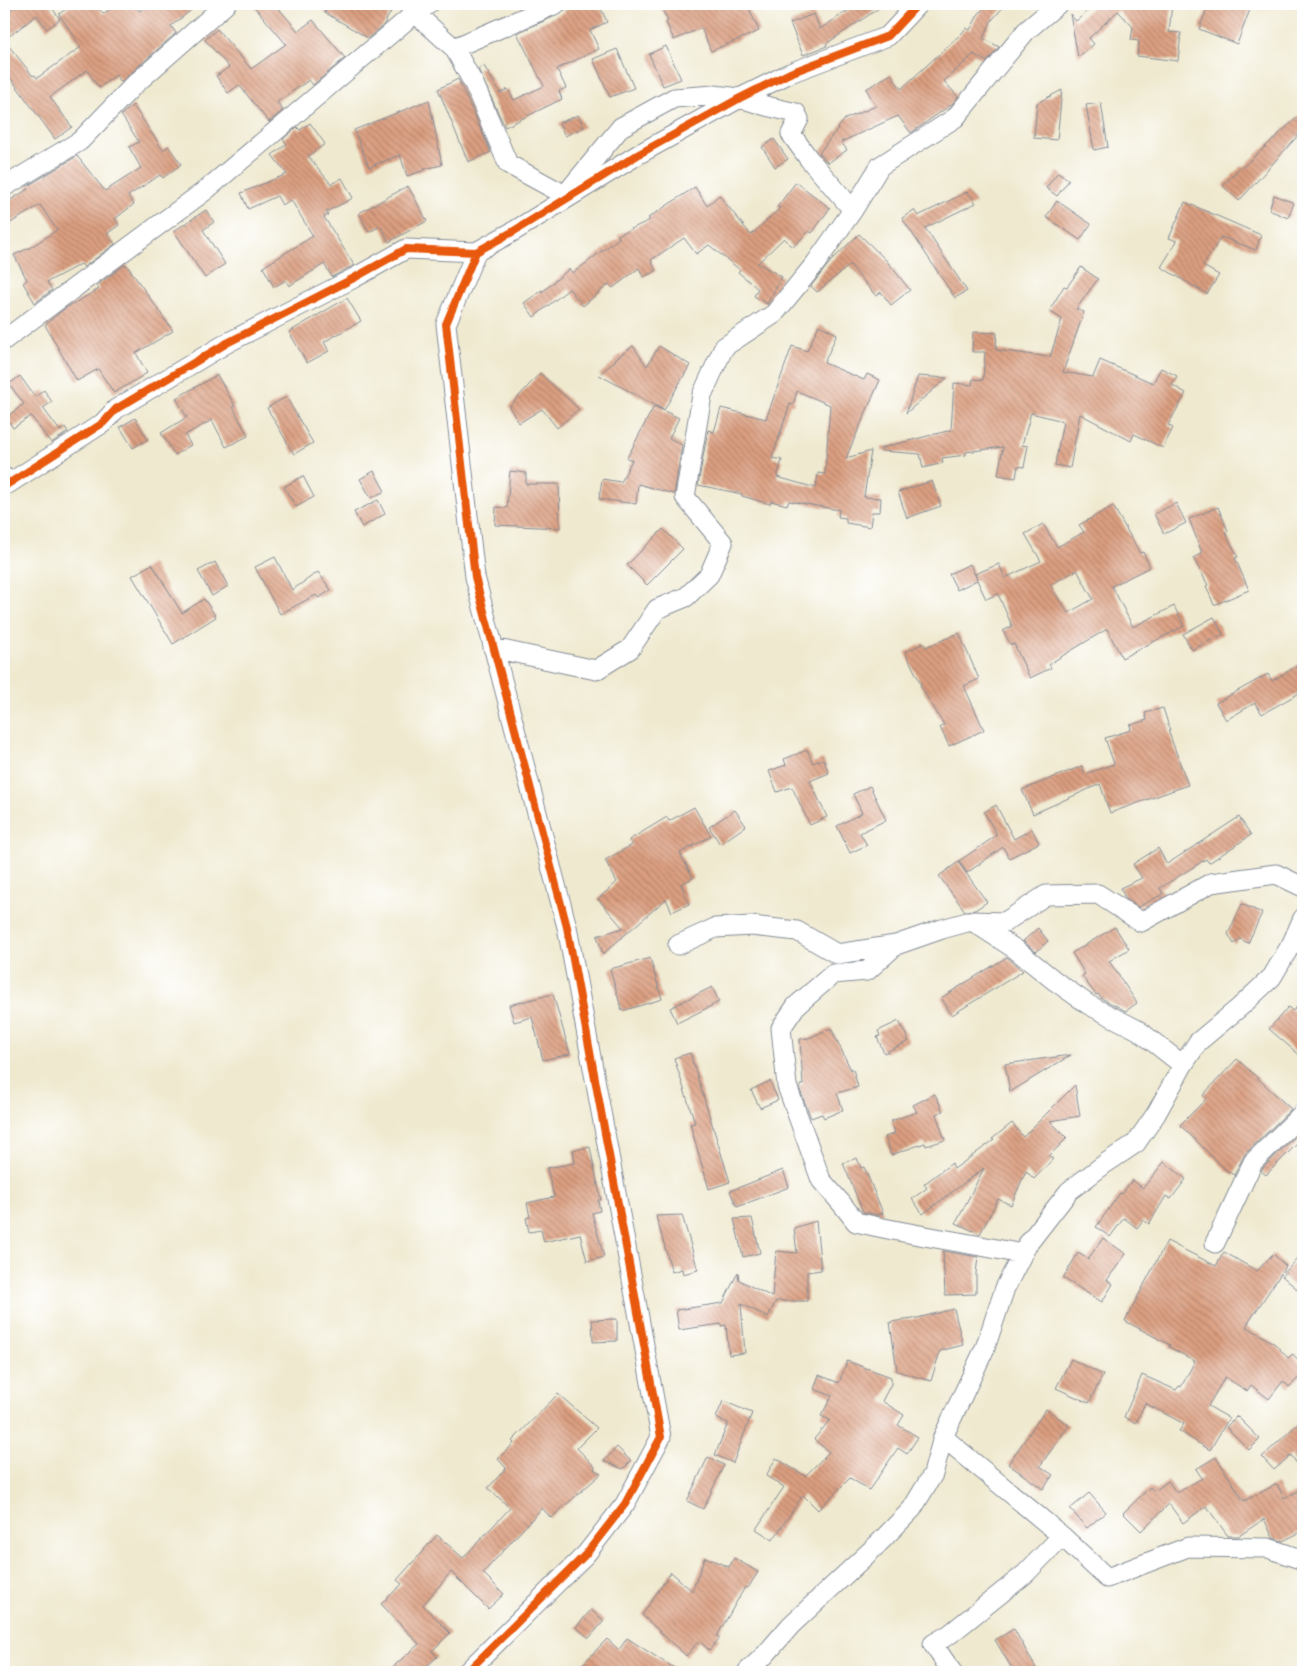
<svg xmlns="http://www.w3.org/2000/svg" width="1307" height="1676" font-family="'Sorts Mill Goudy',serif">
	<defs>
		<pattern id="building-back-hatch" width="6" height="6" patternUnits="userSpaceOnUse" patternTransform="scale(1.25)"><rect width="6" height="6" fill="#dc9f80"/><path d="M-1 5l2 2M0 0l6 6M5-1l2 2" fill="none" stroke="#b2826c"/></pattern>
	</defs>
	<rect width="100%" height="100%" fill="#fff"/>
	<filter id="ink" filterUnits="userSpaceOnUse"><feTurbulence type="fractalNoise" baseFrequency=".02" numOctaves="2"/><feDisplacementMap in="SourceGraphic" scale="10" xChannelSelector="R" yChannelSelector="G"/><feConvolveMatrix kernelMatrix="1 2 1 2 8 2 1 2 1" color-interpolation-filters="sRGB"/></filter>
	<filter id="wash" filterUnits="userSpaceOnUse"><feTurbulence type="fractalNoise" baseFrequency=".0096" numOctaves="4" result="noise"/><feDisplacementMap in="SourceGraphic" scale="20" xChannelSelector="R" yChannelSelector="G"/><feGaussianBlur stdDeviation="1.12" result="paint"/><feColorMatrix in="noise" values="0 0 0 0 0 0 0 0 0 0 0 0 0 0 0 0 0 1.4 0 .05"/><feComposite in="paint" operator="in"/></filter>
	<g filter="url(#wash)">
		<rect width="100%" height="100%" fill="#efe9cf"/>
		<g id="blocks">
			<path fill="url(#building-back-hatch)" fill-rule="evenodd" d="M18,4h33l-1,1 10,14 -13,10 -10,-14 -33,25 29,36 2,-1 2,3 44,-31 -22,-33 14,-10h23l7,10 14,-10h18l5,7 10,-7h49l-28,22 5,7 -55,49 -5,-7 -17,13 -12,-18 -37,27 22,30 -17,12 -51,-70v-54z
				M252,4h23l23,27 15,-11 32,38 -32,27 -4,-5 -32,22 6,8 -14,12 -30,-37 -11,8 -12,-17 13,-9 -24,-27 12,-11 34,40 35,-25z
				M335,4h60l-12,22 -15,12 -44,-26z
				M571,4h28l8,18 -17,8 9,19 -42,20 9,19 -7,3 3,8 -57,28 -27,-58 6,-3 16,27 8,-4 6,11 30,-14 -27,-53 43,-19 5,-3 2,-5z
				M659,4h88l12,27 -48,20 -10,-23 -27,12 -8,-18 2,-1z
				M858,4h27l-59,40 1,2 -24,9 -13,-32 24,-9 6,15z
				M987,4h19l-14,16 -9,18 16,9 -12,15 -13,-8 -30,27 14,16 -6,7 -41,29 -13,-17 -57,26 6,8 -19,13 -9,-10 26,-34 31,-13 -10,-17 25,-15 10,15 61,-56 4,-5 4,2 8,-15z
				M1096,4h76l-3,28 12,1 -3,28 -41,-5 2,-15 -8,-1 2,-13 -15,-16 -29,27 5,6 -16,13 -8,-43 6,7z
				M1209,4h43l-15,40 -38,-15z
				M666,46l15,33 -18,7 -14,-32z
				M617,49l17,39 -24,9 -17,-38z
				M458,79l33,73 -23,10 -30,-73z
				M1062,90l-5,50 -23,-2 3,-35z
				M429,100l13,65 -18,4 1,1 -18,6 -7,-21 -31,12 -15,-37z
				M1101,103l7,44 -14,3 -8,-45z
				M133,105l30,45 5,-4 13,18 -18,14 -3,-3 -32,21 6,8 -19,15 4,6 -12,9 8,10 -31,23 -3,-3 -34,18 5,8 -17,13 -12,-20 4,-3 -13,-25 17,-8 26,-17 -17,-25 -36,22v-23l24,-15 -2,-2 51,-31 28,35 36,-23 -12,-21 10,-5 -18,-27z
				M1303,112v18l-64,71 -16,-15 18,-20 2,1z
				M578,115l6,12 -19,9 -6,-13z
				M310,123l15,21 -17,12 23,28 11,-6 11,20 -27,14 2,3 -4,2 30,48 -22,12 -8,-13 -35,22 -3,-6 -12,7 -11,-20 50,-31 -22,-36 -9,5 -5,-9 -29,13 -7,-16 46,-19 -15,-19 15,-11 -4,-5 14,-12 3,3z
				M774,139l14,20 -13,8 -13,-20z
				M1058,172l11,8 -12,16 -11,-8z
				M796,182l34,26 -18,25 -3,-2 -16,16 -9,-9 -26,25 24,14 -15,27 -13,-8 4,-7 -20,-17 2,-2 -31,-25 -13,9 -12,-16 -33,22 5,11 -13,6 -4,-9 -26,20 -4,-4 -26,22 -14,-17 -35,28 -10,-14 18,-13v2l27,-23 4,4 46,-35 -1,-3 32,-15 -2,-2 47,-31 12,19 12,-11 32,40 29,-27 -3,-1z
				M408,186l19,35 -38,21 -8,-16 -12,6 -10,-19z
				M967,192l9,11 -51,25 42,63 -12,7 -53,-80 12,-8 4,6z
				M1274,195l20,8 -6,15 -19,-8z
				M1057,201l34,23 -11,16 -34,-23z
				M1185,202l76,33 -5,15 -35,-13 -18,29 16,9 -12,19 -46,-27 16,-26 -8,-3z
				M206,210l8,12 -11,8 22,34 -20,14 -31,-47z
				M859,234l27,26 24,30 -19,15 -10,-13 -5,4 -26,-31 -33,27 -6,-6 20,-25z
				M126,264l47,67 -37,22 11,20 -33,20 -16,-24 -21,12 -32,-56 19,-16 35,-20 -2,-4z
				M1081,267l17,12 -22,30 8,3 -21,60 30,5 7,-17 53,23 8,-15 16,8 -5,9 14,8 -18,32 5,3 -10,20 -29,-14 -3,7 -51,-27 -10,54 -15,-3 8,-44 -32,-8 -9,32 6,1 -4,21 -6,-1 -2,12 -18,-3 5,-28 -37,5v3l-24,3 1,5 -20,5 -3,-14 -39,-3v-3l70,-18 3,-47 18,2 1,-6 10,1 2,-28h-13l1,-20 24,1 -1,17 54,7 12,-38 -13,-8 15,-25 3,1z
				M347,298l14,23 -37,21 5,9 -22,12 -18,-31z
				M819,325l18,9 -13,29 40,17 3,-6 13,6 -34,78 25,-7 -7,46 17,1 -1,14h-8l-2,15 -24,-4v-5l-8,-1 1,-7 -50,-9 -2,4 -16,-4 -1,3 -28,-8v-2l-44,-9 10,-55 6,2 7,-24 45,11 26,-73 15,5zM797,391l33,14 -5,69 -7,-1 -2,15 -39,-11 5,-17 -10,-2 18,-54 3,1z
				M633,346l14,20 12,-20 31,19 -26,45 -65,-35 17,-15 -1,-1z
				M540,373l39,36 -22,19 -15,-19 -23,14 -10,-16z
				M217,375l18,31 -2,1 15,29 -22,11 -14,-27 -27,15 6,10 -16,10 -14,-22 26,-16 -11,-19z
				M20,376l15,21 9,-7 8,12 -9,6 17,23 5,-4 3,5 -17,11 -20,-27 -18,12 -7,-11 18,-13 -15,-20z
				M918,376l29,2 -41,35z
				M286,397l27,46 -19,11 -27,-46z
				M654,406l25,12 -10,20 13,7 -8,49 -36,-10 -2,20 -37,-5 3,-20 19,3 11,-22 -5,-2z
				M135,418l13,21 -15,9 -13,-21z
				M374,471l11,20 -14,7 -11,-19z
				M510,471l16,2v11h33l1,44 -65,-3 1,-18 11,1z
				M303,476l11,21 -18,10 -12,-20z
				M932,481l9,25 -34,12 -9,-26z
				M378,500l7,14 -23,13 -8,-15z
				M1176,503l10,20 -22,11 -10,-20z
				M1113,506l27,47 3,-1 7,15 -38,19 21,41 41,-21 10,20 -62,32 -15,-29 -58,35 2,4 -21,10 -16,-34 -3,1 -8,-14 9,-5 -14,-32 -12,5 -9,-19 -20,10 -8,-16 21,-10 7,15 -2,-5 24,-10 6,14 36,-17 -16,-27 18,-10 14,23 27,-15 -5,-7zM1077,570l16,29 -25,14 -18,-28z
				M1218,507l10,24 -3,1 13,25 -3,1 14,32 -35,15 -8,-19 2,-1 -15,-27 9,-5 -13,-34z
				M663,529l20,20 -36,36 -20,-20z
				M275,557l17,33 26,-18 13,18 -12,8 -3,-3 -36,19 -25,-47z
				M215,562l13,24 -16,10 -14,-25z
				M152,564l30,49 22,-14 12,18 -43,27 -41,-68z
				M1214,617l9,17 -31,16 -9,-16z
				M959,633l20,46 -15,7 20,44 -35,16 -9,-19 4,-2 -24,-40 1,-1 -16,-32 19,-9 2,4z
				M1303,662v29l-41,23 -7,-11 -29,17 -10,-17 52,-29 4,7z
				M1163,708l7,22h-2l20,55 -78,28 -10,-29 -67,30 -11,-24 60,-24 3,8 29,-10 -9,-26 26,-8 -1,-5 17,-5 -2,-7z
				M807,750l6,13 10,-4 6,14 -19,8 17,36 -17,8 -18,-38 -15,5 -8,-21 17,-6 -2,-6z
				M870,786l16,34 -26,13 7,12 -17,8 -13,-27 25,-13 -9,-19z
				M996,805l18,34 18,-10 7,14 -30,15 -6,-11 -36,26 -8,-12 38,-26 -13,-23z
				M694,807l17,29 -31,17 13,25 -12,6 8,20 -17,8 -6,-13 -63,55 -6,-18 26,-8 -25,-29 19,-17 -12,-22 27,-15 -3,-5 38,-23 2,4z
				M735,810l11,16 -26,18 -11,-17z
				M1239,817l12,18 -42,28 -3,-4 -46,29 3,6 -25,13 -12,-8 -6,-11 22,-10 -9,-14 25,-16 9,16z
				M958,862l29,40 -12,8 -10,1 -26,-35z
				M1242,904l20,9 -14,30 -8,-4 -6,5 -6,-10z
				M1115,927l14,22 -20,12 28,42 -11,8 -25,-13 -3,-4 -2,1 -14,-19 3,-2 -13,-21z
				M1038,928l10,13 -12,11 -13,-11z
				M1007,957l16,14 -71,44 -11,-17z
				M650,958l12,41 -40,12 -12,-42z
				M712,987l7,15 -42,21 -7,-15z
				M553,994l17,60 -27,6 -11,-43 -18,5 -5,-17z
				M1303,1000v58l-34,-29 19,-22 5,4z
				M899,1021l10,20 -25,12 -7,-16 3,-1 -2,-5z
				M831,1028l20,42 2,-1 5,18 -21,6 6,17 -19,8 -2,-4 -11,4 -11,-28v-5h3l-3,-46 9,-1z
				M690,1053l40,129 -21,7 -19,-65 5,-1 -21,-65z
				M1071,1055l-61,37 -5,-28z
				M1237,1059l54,50 -46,45 -11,21 -7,-4 -47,-46 26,-26 -3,-4z
				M770,1081l8,19 -18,8 -9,-18z
				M1075,1085l5,31 -30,5 17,17 -18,18 4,3 -19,20 -8,-8 -15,34 -13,-6 -18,35 -24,-11 28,-55 -61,46 -11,-15 15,-11 -3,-4 28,-21 2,6 40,-29 -2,-1 20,-16 11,14z
				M935,1094l8,17 -7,3 9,26 -19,6 -1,-3 -34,12 -6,-18 10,-4 -4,-12 26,-9 -4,-7z
				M1303,1129v9l-37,37 -5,-4 1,-2z
				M590,1147l11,53h-3l2,11 -8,2 12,44 -17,4 -7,-27 -36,8 -3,-12 -12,2 -3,-14 4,-1 -3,-14 27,-6 -7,-29 28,-5 -2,-13z
				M857,1158l4,10 3,-1 19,46 -5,2 -15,-3 -20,-49z
				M1164,1162l22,17 -15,20 -5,-3 -17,28 -6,-4 -6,8 -13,-10 -14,19 -14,-10 24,-34 2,1 10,-14 11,8z
				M783,1170l6,17 -52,20 -7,-16z
				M682,1215l16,55 -15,4 -1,-5 -10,3 -16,-56z
				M752,1218l8,35 -17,4 -9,-38z
				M816,1221l5,49 -14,2v29h-31l-8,16 -27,-13 4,49 -16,2 -3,-30 -5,1v-2l-42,6 -3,-20 47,-7 15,-31 1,8 33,17 4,-46 21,2 -3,-25z
				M1103,1238l23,16 -19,26 6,4 -11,18 -39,-24 15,-25 10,6z
				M1167,1241l49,25 8,-14 33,19 16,-17 13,12 -40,60 29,18 13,14 5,-4 10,12v8l-14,13 -6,-6 -14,18 -18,-14 -4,6 -22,-14 -17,29 21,12 -19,32 -31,-19 5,-7 -39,-21 -9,20 -12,-6 18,-42 34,15 3,-4 2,1 14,-26 -26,-14 1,-2 -45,-24z
				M943,1251l35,6 -2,16v21l-31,1z
				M1303,1252v42l-21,-18z
				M954,1309l9,36 -23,6 -9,30 -34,-10 -7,-49 23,-3z
				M617,1319v22l-24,1 -1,-22z
				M1071,1359l32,16 -14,28 -33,-15z
				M847,1361l44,16v7l-9,17 22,14 -6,10 20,12 -11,17 -9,-6 -29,42 -19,-12 -32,32 -15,-15 -30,45 -17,-11 28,-42 -18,-11 10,-18 29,18 24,-24 -15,-13 16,-19 -9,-4 11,-20 -18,-7 5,-14 20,8z
				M558,1394l39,34 -20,20 18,19 -1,2 7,5 -50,44 -9,-10 -59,65 21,21 -16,15 -37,-37 -28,33 27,28 -18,18 5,6 -17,15h-33l32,-28 -38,-40 21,-20 -5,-4 40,-45 26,23 47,-50 -22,-20 18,-20 -8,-9 16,-16 -2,-2z
				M723,1401l29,12 -19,50 -18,-8 13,-32 -12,-5z
				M1046,1409l23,16 -29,41 13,9 -10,14 -35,-25z
				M1237,1416l23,23 -11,11 -23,-23z
				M1303,1419v54l-12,-18 -17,15 -12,-13z
				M617,1447l14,14 -8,8 -19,-8z
				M708,1457l16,8 -21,44 -16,-8z
				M1216,1457l28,44 33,-17 7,14 19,-9v42l-20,10 -10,-3 -9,-19 -25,17h-11l-22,-30 -23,17 -14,-19 -28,27 -18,-18 27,-26 5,4 13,-10 9,12 25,-15 -6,-9z
				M1089,1493l17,19 -19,16 -17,-19z
				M705,1557l24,10 5,-9 24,14 -10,16 -3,-1 -28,49 3,2 -11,12 -10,-9 -13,15 -44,-41 29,-43 21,19z
				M591,1610l13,11 -15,17 -13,-11z
				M1014,1629l24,43h-24l-19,-32z
				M627,1638l53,34h-105l32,-33 12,11z"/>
		</g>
	</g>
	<g filter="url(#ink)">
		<use href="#blocks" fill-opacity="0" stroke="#858c96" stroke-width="1"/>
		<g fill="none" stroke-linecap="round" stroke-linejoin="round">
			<g stroke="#858c96" stroke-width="21">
				<path id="street" d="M408,4l7,9 39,35 102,-44
					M454,48l20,36 34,80 57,31 56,-68 53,-29 40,-3 26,3 26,8 30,7 3,6 -8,15 18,25 44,51
					M4,187l76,-46 54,-56 92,-81
					M4,340l202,-150 209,-177 14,-9
					M4,477l4,7 95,-61 13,-14 111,-66 127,-65 52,-29 70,3 38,-21 125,-77 101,-56 50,-25 98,-37 30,-32
					M493,648l103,22 34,-21 27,-40 29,-12 23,-22 14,-32 -38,-46 17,-102 22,-48 50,-33 41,-50 38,-54 27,-44 75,-48 71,-87 32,-27
					M972,921l43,28 40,32 34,24 49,25 45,35
					M678,945l37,-17 36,-2 46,5 40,23 59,-9 46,-16 29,-8 34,1 41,-27 52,-1 43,28 70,-39 65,-9 27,13
					M896,945l-29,26 -34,3 -37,32 -15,22 6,58 34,94 21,24 14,18c54,13 110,20 165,32
					M1215,1243l38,-81 50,-49
					M943,1437l119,99 45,42 81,-31 80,1 35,12
					M467,1672l119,-118 39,-50 36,-67 -94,-510 -92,-350 -29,-253 30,-72
					M747,1672l18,-17 26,-30 87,-81 34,-35 21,-35 10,-37 42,-89 20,-60 22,-43 42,-54 37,-28 30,-20 20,-29 27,-49 15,-23 42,-35 32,-30 20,-34 11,-25
					M952,1672l-19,-28 17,-10 75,-60 37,-38"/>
			</g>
			<use href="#street" stroke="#fff" stroke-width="19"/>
			<g stroke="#fff" stroke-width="11">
				<path id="cycleway" d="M4,477l4,7 95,-61 13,-14 111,-66 127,-65 52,-29 70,3 38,-21 125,-77 101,-56 50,-25 98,-37 30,-32
					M467,1672l119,-118 39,-50 36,-67 -94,-510 -92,-350 -29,-253 30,-72"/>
			</g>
			<use href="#cycleway" stroke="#e8590c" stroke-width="8"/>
		</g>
	</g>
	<rect width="1307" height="1676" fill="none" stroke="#fff" stroke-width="20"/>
</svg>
